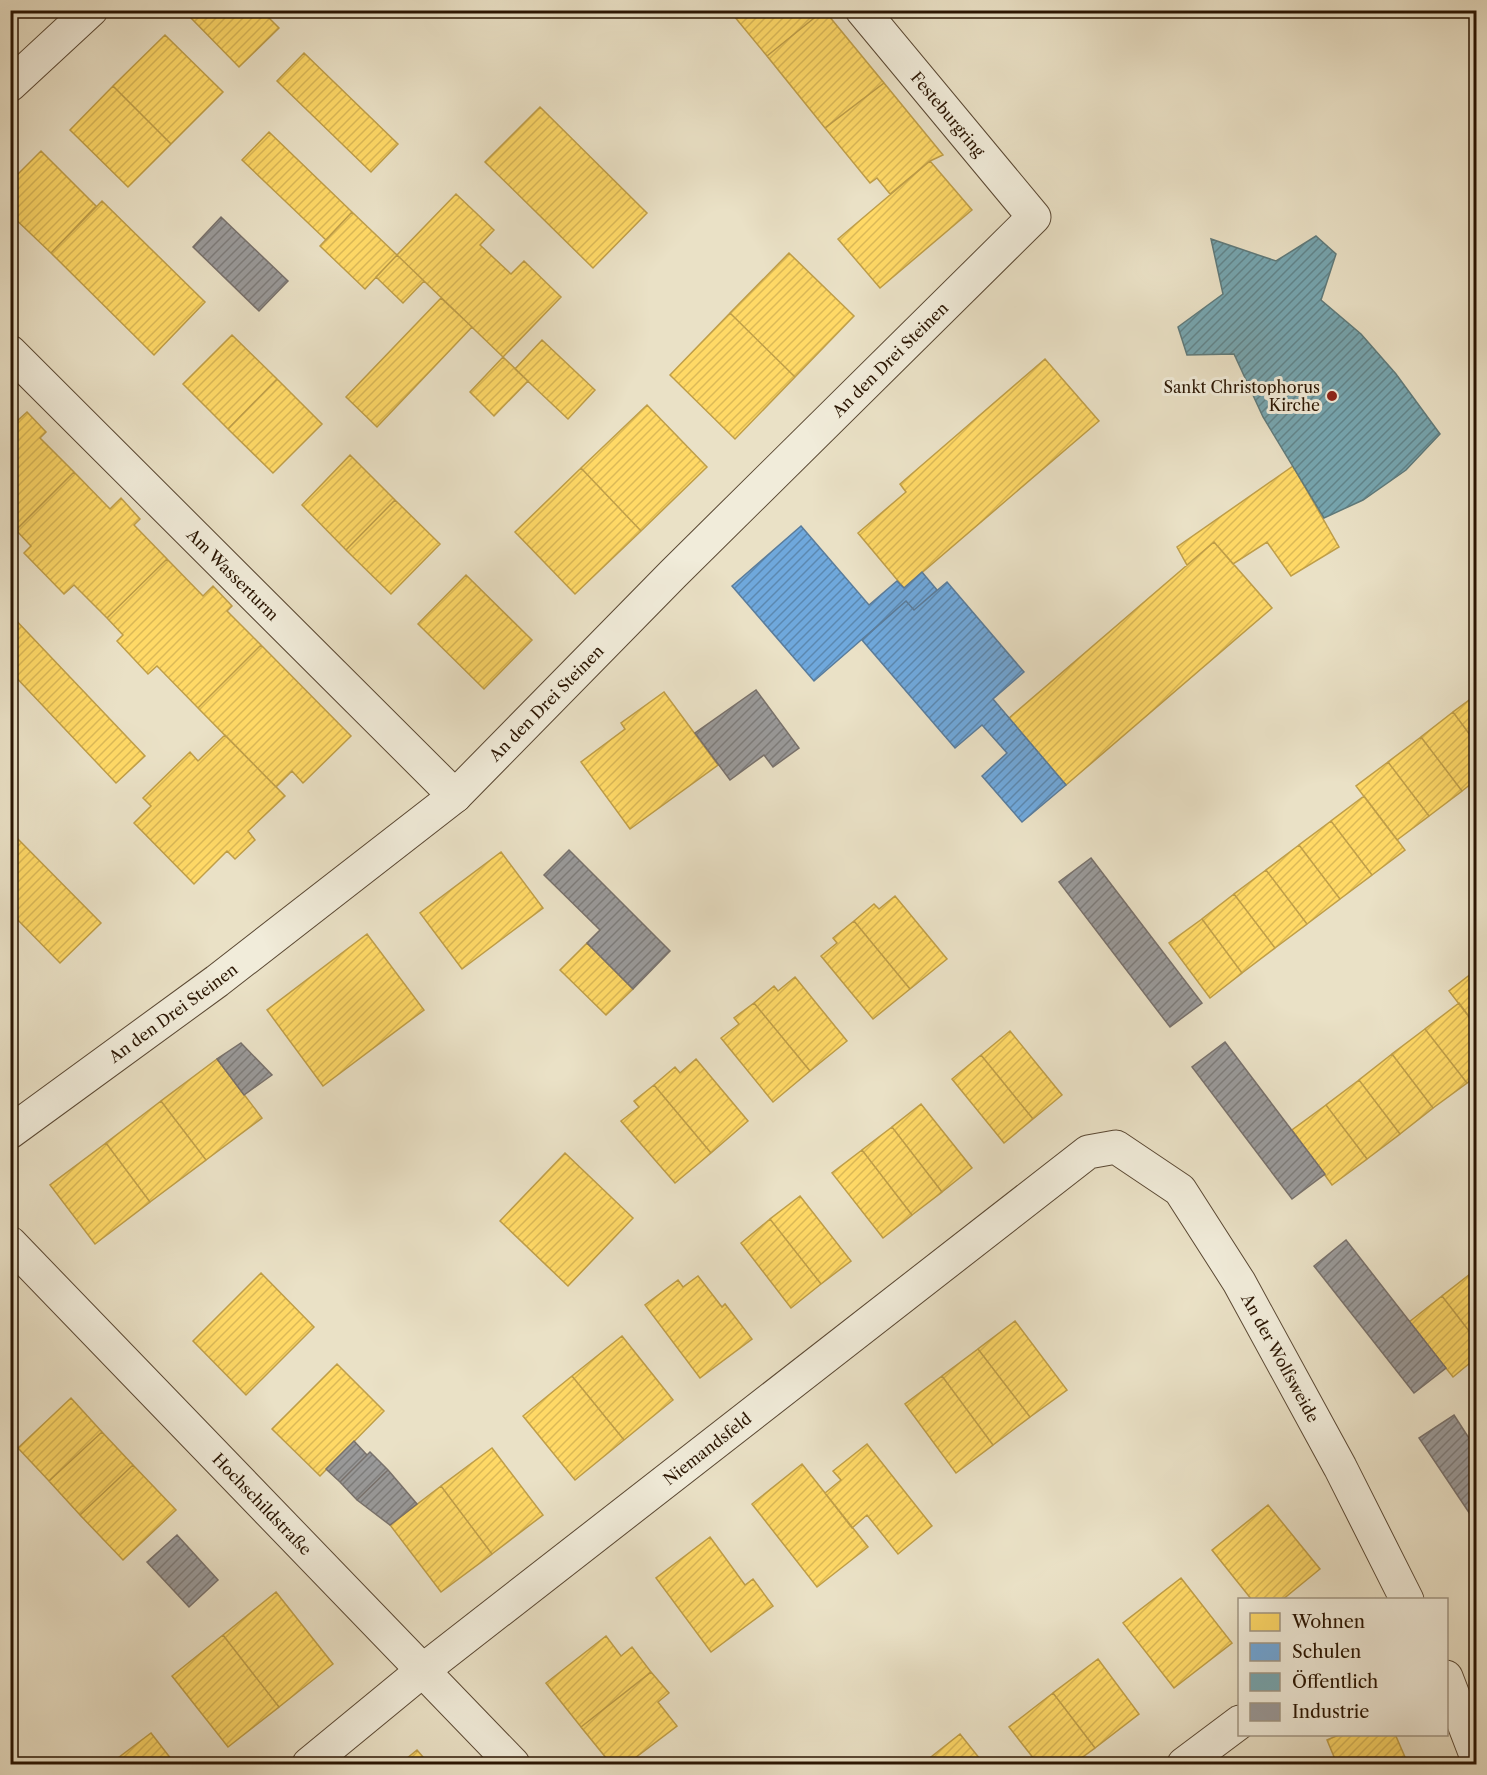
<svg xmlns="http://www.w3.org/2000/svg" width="1487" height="1775" font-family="'Libre Caslon Text',serif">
	<defs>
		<pattern id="homes-hatch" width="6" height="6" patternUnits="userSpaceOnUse" patternTransform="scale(1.5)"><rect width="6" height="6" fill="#ffd966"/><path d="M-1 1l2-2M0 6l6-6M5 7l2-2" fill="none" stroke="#dbb957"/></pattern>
		<pattern id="schools-hatch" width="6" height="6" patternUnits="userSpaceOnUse" patternTransform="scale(1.5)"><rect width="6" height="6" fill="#6fa8dc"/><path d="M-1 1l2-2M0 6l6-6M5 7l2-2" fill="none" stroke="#5b88b0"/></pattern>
		<pattern id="public-hatch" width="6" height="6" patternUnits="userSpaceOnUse" patternTransform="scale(1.5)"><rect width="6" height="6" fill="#76a5af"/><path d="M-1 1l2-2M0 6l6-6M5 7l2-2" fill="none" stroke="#61858c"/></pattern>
		<pattern id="industry-hatch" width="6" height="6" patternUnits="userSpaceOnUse" patternTransform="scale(1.5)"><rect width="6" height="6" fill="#999"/><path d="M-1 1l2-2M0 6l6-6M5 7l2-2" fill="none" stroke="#7d7c7b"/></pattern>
	</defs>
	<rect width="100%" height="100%" fill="#eae1c6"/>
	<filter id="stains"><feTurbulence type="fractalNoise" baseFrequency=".00333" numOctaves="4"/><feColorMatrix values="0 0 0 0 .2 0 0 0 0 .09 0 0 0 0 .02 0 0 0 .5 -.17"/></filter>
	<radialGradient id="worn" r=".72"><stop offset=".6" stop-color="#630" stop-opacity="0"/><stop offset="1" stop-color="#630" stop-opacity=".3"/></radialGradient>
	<path fill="url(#homes-hatch)" stroke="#bf9e48" stroke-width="1.5" d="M195,10h66l18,18 -40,39 -50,-51z
		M729,10h95l-57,46z
		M824,10l60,73 -59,45 -58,-72z
		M165,35l58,57 -52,52 -58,-58z
		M304,53l94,91 -27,28 -94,-91z
		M884,83l59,72 -13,6 -40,33 -13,-16 -7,5 -45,-55z
		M113,86l58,58 -43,43 -58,-57z
		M540,107l107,106 -54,55 -108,-106z
		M269,132l83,80 -26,28 -84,-80z
		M41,151l55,55 -45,47 -41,-39v-32z
		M930,161l42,49 -92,78 -42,-49z
		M456,194l38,36 -14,15 31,29 13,-13 37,36 -58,60 -106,-102z
		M102,201l103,101 -51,53 -103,-102z
		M352,212l45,43 -32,34 -45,-43z
		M789,253l65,63 -59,61 -65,-64z
		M397,255l27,26 -21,22 -27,-26z
		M441,298l31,29 -95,100 -31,-30z
		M730,313l65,64 -60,62 -65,-64z
		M232,335l45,44 -49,50 -45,-45z
		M542,340l53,50 -27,29 -53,-50z
		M503,357l25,24 -34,35 -24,-24z
		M1045,359l54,62 -195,167 -46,-55 48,-41 -6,-8z
		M277,379l45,45 -49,49 -45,-44z
		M647,405l60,62 -66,64 -60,-63z
		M27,412l19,20 -6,6 34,34 -58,58 -6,-6v-109l7,6z
		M350,455l45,45 -49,50 -44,-45z
		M1293,466l46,81 -48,29 -24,-34 -34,22 -19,-22 -27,23 -10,-18z
		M581,468l60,63 -66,63 -60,-62z
		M74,472l36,37 11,-11 19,21 -6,6 33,34 -60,59 -33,-33 -10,9 -40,-41 7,-7 -15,-16z
		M395,500l45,44 -49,50 -45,-44z
		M1214,542l58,66 -206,177 -57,-67z
		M167,559l36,37 10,-10 19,20 -5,5 34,34 -63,63 -41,-42 -9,8 -31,-33 6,-6 -16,-17z
		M466,575l66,65 -48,49 -66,-65z
		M10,614l135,142 -29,27 -106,-112z
		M261,645l90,91 -48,47 -11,-12 -16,16 -78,-79z
		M664,692l54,73 -88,64 -49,-67 44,-33 -4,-6z
		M1476,695v48l-23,-31z
		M1453,712l23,31v37l-14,11 -41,-54z
		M225,735l60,61 -37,35 7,9 -20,19 -8,-8 -33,33 -60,-61 17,-17 -8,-8 47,-46 8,9z
		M1421,737l41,54 -33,25 -41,-54z
		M1388,762l41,54 -32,24 -41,-54z
		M1364,796l41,54 -33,25 -41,-54z
		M1331,821l41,54 -32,24 -41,-54z
		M12,833l89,90 -41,40 -50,-51v-77z
		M1299,845l41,54 -33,25 -41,-54z
		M501,852l42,56 -81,61 -42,-56z
		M1266,870l41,54 -32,24 -41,-54z
		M1234,894l41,54 -33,25 -40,-54z
		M895,896l52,63 -37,30 -56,-68 20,-17 5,5z
		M1202,919l40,54 -32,25 -41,-55z
		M854,921l56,68 -37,30 -52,-63 16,-13 -4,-5z
		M367,934l57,76 -101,76 -56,-76z
		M587,943l46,46 -27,26 -46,-45z
		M1476,970v56l-27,-35z
		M795,977l52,64 -37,30 -56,-68 20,-17 4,5z
		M754,1003l56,68 -37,31 -52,-64 18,-14 -5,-6z
		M1459,1003l17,23v50l-9,7 -42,-54z
		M1425,1029l42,54 -34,25 -41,-54z
		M1010,1031l52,64 -29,24 -52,-64z
		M1392,1054l41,54 -33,26 -41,-54z
		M981,1055l52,64 -29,24 -52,-64z
		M217,1059l45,59 -56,42 -45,-59z
		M696,1059l52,62 -37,32 -57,-68 21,-18 5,6z
		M1359,1080l41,54 -33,25 -41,-54z
		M654,1085l57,68 -36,30 -54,-62 18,-14 -5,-6z
		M161,1101l45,59 -56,42 -44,-59z
		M921,1104l51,64 -30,24 -50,-65z
		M1326,1105l41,54 -35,26 -40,-55z
		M892,1127l50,65 -30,23 -50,-65z
		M106,1143l44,59 -55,42 -45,-59z
		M862,1150l50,65 -29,23 -51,-65z
		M565,1153l68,65 -65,68 -68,-65z
		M800,1196l51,65 -30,23 -51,-65z
		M770,1219l51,65 -30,24 -50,-65z
		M1474,1271l2,3v66l-34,-44z
		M261,1273l53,54 -68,68 -53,-54z
		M698,1276l24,31 3,-3 27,35 -52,39 -55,-73 33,-25 5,7z
		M1442,1296l34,44v18l-23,19 -44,-55z
		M1015,1321l52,69 -37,27 -52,-68z
		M622,1336l51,64 -49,40 -52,-64z
		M978,1349l52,68 -37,28 -51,-69z
		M337,1364l47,47 -64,65 -48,-47z
		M572,1376l52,64 -49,40 -52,-64z
		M942,1376l51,69 -37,28 -51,-69z
		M71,1398l31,34 -53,49 -31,-33z
		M102,1432l31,33 -53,50 -31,-34z
		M867,1444l65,82 -34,28 -31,-39 -15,13 -27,-35 16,-13 -8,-9z
		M492,1448l51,67 -51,39 -51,-68z
		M802,1464l66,83 -51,40 -65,-83z
		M133,1465l43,45 -53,50 -43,-45z
		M441,1486l51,68 -51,38 -51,-67z
		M1268,1505l52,64 -38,31h-30l-40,-50z
		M710,1537l35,48 8,-6 20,27 -62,46 -55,-74z
		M1181,1578l51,65 -58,45 -51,-65z
		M276,1592l57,72 -54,43 -56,-72z
		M223,1635l56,72 -51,40 -56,-71z
		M606,1636l15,20 11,-9 19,25 -70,55 -35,-44z
		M1098,1659l41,55 -44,34 -42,-55z
		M651,1672l18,21 -11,9 19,24 -50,38h-16l-30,-37z
		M1053,1693l42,55 -22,16h-35l-29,-37z
		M151,1733l24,31h-65z
		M960,1734l24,30h-56l-2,-3z
		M1341,1734h54l13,30h-71l-10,-24z
		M417,1750l12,14h-29z"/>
	<path fill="url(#schools-hatch)" stroke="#5a7c9b" stroke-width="1.5" d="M801,526l68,79 28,-24 7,7 18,-16 15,18 -23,20 -8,-9 -92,80 -82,-95z
		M947,582l77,90 -31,27 73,86 -44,37 -40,-46 25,-23 -25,-28 -27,23 -93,-108 44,-39 8,9z"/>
	<path fill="url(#public-hatch)" stroke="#5f7a7b" stroke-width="1.5" d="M1316,236l20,18 -15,46 40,34 35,40 44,60 -34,36 -43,30 -39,18 -61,-101 -29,-63 -47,1 -9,-28 45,-33 -12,-55 65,22z"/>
	<path fill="url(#industry-hatch)" stroke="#78716c" stroke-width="1.5" d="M221,217l67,64 -29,30 -66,-64z
		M756,690l43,58 -26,19 -9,-12 -34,25 -35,-47z
		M569,850l101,101 -37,38 -46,-46 13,-13 -56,-55z
		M1091,858l111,145 -32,24 -111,-145z
		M1225,1042l100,132 -33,25 -100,-132z
		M241,1043l31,32 -28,20 -27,-36z
		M1346,1240l100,128 -32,25 -100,-127z
		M1454,1415l22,34v74l-57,-85z
		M354,1441l13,14 -27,27 -14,-13z
		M370,1452l18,18 -31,30 -17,-18z
		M388,1470l29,34 -27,21 -33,-25z
		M177,1535l41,45 -29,27 -42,-45z"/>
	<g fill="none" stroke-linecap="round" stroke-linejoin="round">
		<g stroke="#5a4833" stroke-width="35">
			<g id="minor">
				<path id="s1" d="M10,352l445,444"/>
				<path id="s2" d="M10,1132l207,-151 238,-185 218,-222 361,-357 -172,-207"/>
				<path id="s3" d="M10,1243l503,521"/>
				<path d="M1446,1677l30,78"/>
				<path id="s4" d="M309,1764l113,-93 666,-519 28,-5 64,43 59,92 101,185 67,133"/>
				<path d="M1184,1764l56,-42"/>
			</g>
		</g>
		<g stroke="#5a4833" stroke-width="35">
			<path id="tertiary" d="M10,85l81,-75"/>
		</g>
		<use href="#minor" stroke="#f1ecda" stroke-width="33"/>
		<use href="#tertiary" stroke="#f1ecda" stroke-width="33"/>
	</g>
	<circle fill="#8f2418" stroke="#f1ecda" stroke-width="2" cx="1332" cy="396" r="6"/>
	<g text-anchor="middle" stroke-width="6" stroke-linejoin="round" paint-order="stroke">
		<g font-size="16" fill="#2a1502" stroke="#f1ecda">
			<text transform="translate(948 114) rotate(50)" y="6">Festeburgring</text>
			<text dy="6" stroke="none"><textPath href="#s2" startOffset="1174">An den Drei Steinen</textPath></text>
			<text dy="6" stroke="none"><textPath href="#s1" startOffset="315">Am Wasserturm</textPath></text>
			<text dy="6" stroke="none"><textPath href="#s2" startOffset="688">An den Drei Steinen</textPath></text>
			<text dy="6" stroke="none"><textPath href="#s2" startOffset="202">An den Drei Steinen</textPath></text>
			<text dy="6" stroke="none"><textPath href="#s4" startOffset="1292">An der Wolfsweide</textPath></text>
			<text dy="6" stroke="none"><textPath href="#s4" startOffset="508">Niemandsfeld</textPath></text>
			<text dy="6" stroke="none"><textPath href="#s3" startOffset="363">Hochschildstraße</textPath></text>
		</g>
		<g font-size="16" fill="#2a1502" stroke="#f1ecda" text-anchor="end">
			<text x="1320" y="393">Sankt Christophorus<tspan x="1320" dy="18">Kirche</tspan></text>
		</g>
	</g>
	<rect width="1487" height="1775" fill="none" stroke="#eae1c6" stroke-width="36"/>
	<rect x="12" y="12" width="1463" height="1751" fill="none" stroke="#2a1502" stroke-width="3"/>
	<rect x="18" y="18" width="1451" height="1739" fill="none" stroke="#2a1502" stroke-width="1.5"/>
	<rect x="1238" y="1598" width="210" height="138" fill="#f1ecda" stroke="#a19684" stroke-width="1.5"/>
	<rect x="1250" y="1613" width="30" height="18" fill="#ffd966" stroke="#a19684" stroke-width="1.5"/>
	<text x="1292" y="1628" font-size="18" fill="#2a1502">Wohnen</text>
	<rect x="1250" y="1643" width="30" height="18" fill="#6fa8dc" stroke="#a19684" stroke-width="1.5"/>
	<text x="1292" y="1658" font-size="18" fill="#2a1502">Schulen</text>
	<rect x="1250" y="1673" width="30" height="18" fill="#76a5af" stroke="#a19684" stroke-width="1.5"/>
	<text x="1292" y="1688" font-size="18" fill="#2a1502">Öffentlich</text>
	<rect x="1250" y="1703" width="30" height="18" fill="#999999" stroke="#a19684" stroke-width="1.5"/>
	<text x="1292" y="1718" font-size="18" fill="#2a1502">Industrie</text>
	<rect width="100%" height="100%" filter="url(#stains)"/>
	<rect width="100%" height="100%" fill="url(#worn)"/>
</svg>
